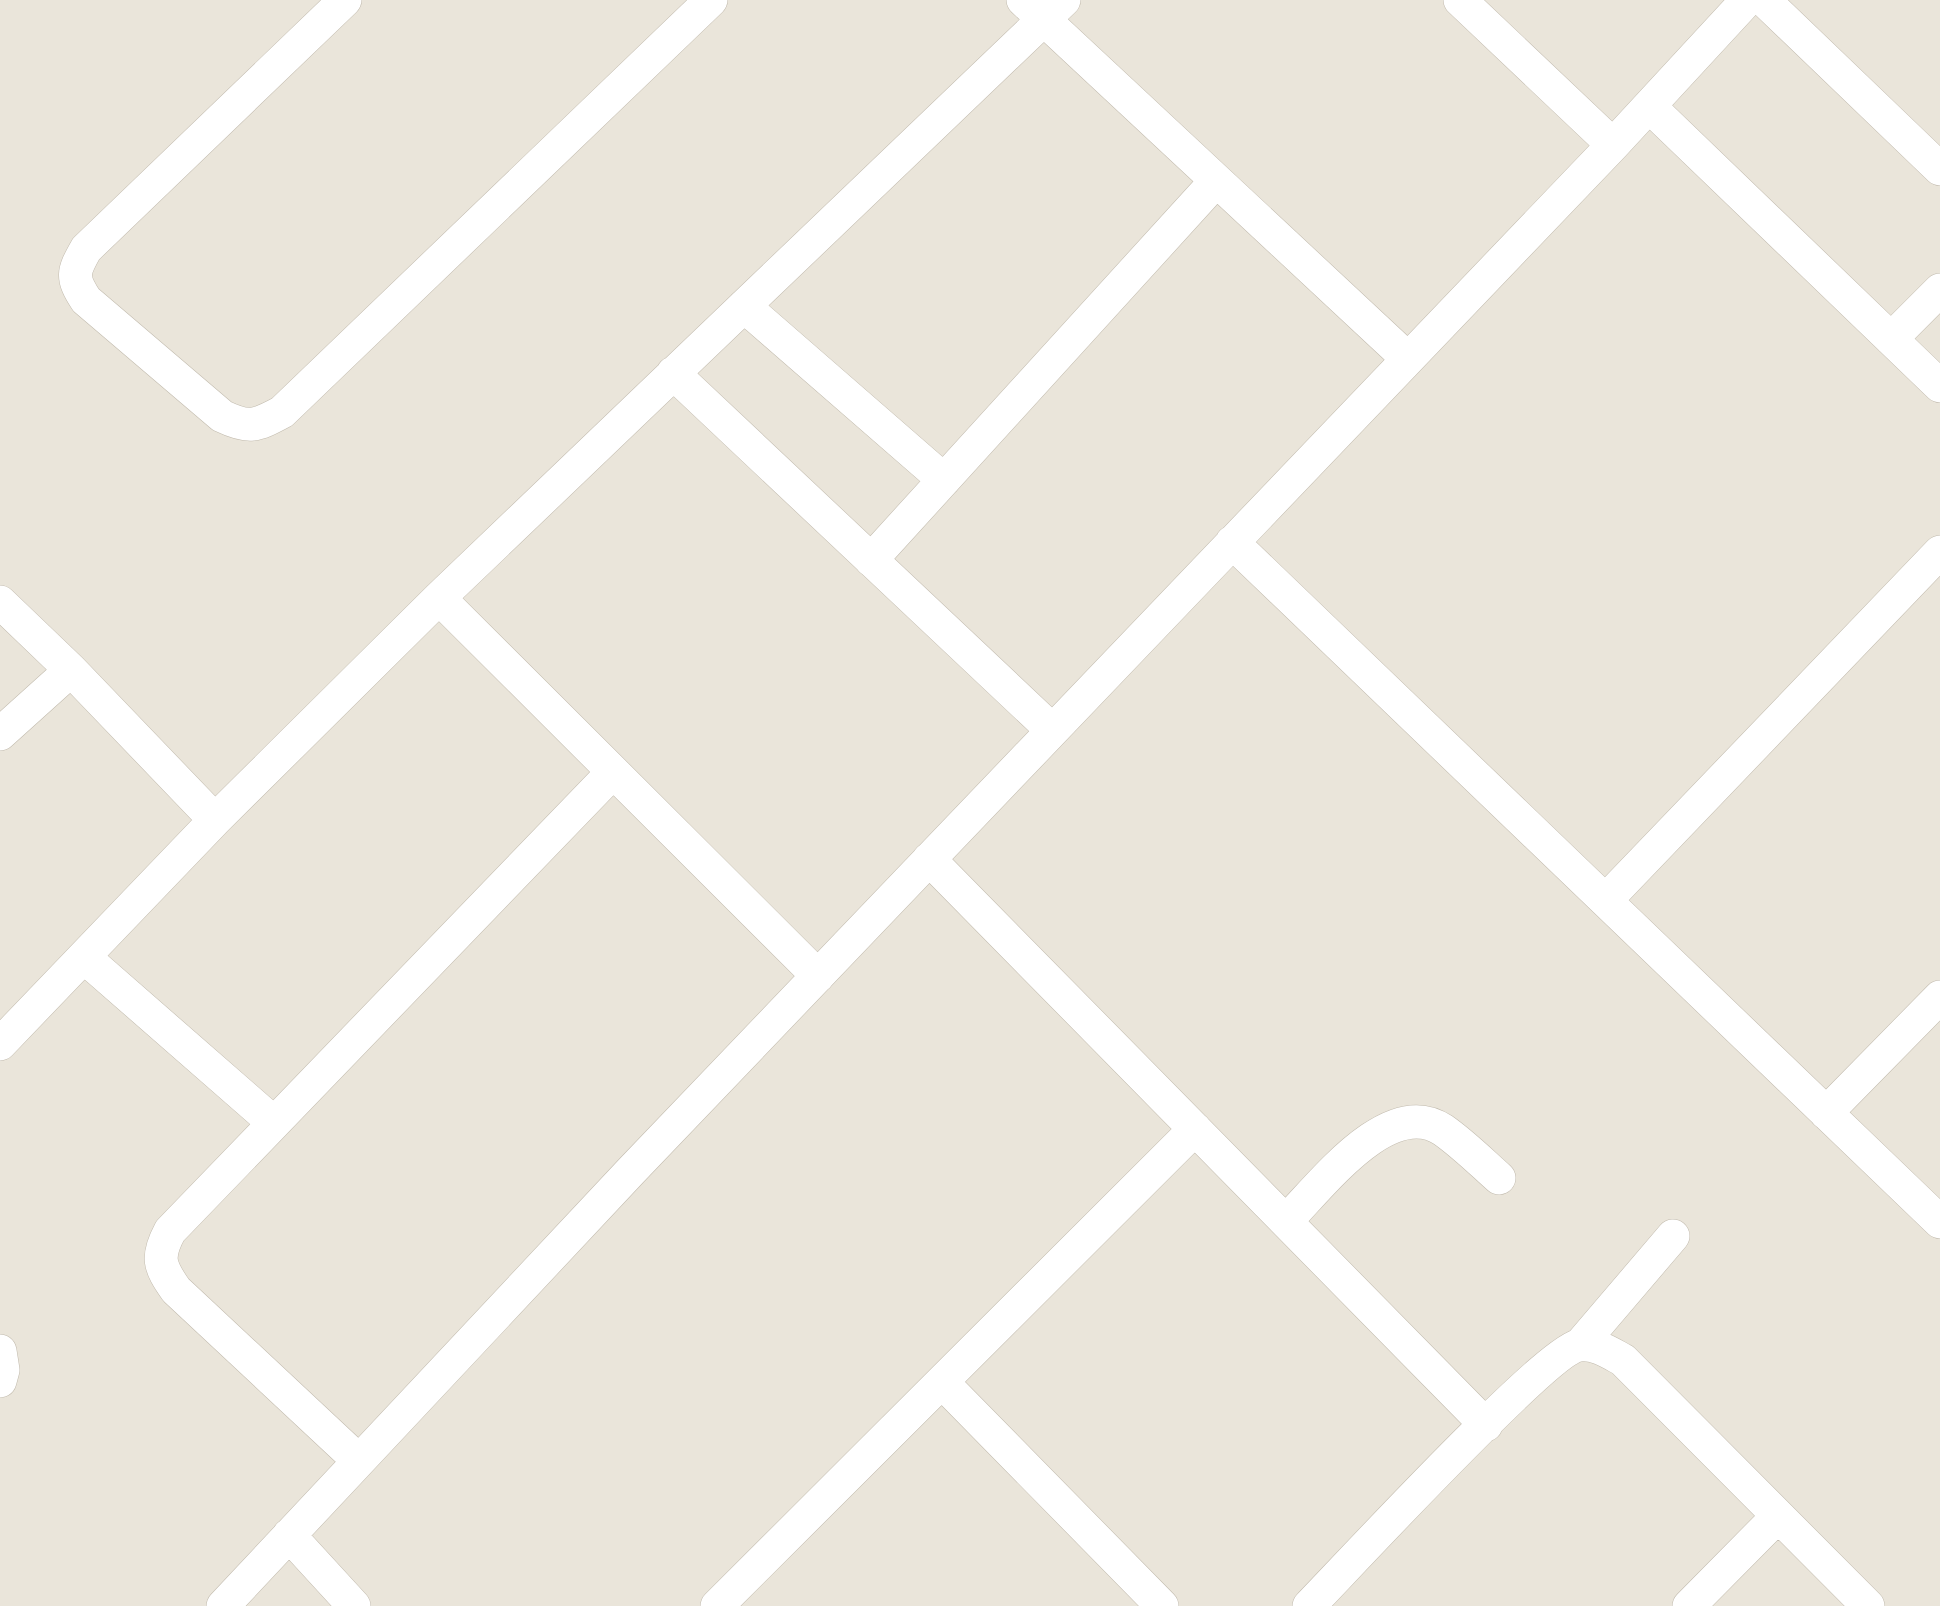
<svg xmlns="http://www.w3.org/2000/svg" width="1940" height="1606" font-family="Signika,sans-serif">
	<rect width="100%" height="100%" fill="#f6f3ec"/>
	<path fill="#eae5da" d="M0,0h1940v1606h-1940z"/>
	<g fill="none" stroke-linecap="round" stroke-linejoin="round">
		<g stroke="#c2bbae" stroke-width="34">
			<path id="minor" d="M345,0l-259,249c-13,23 -15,28 0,51l136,116c27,13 34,10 60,-4l429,-412
				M1023,0l385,359
				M1460,0l153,145
				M1764,0l176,169
				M1649,106l291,280
				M744,306l200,174
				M1891,339l49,-49
				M673,373l379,357
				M1232,542l708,680
				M871,560l345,-379
				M439,598l379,378
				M0,602l71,68 144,150
				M0,734l71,-64
				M929,859l557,566
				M1606,900l334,-348
				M84,957l190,166
				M0,1044l215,-224 224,-222 625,-598
				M1826,1113l114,-116
				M1286,1221c35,-35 103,-127 157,-91 20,14 38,32 56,48
				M1580,1345l93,-109
				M0,1351l3,19 -3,11
				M942,1382l220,224
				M359,1461l-183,-171c-17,-24 -20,-33 -6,-59l443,-459
				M289,1535l65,71
				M223,1606l408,-435 982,-1026 134,-145
				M717,1606l478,-477
				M1309,1606c37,-38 238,-256 271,-261 15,-2 30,8 43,15l245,246
				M1689,1606l88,-89"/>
		</g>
		<use href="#minor" stroke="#fff" stroke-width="33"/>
	</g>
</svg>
